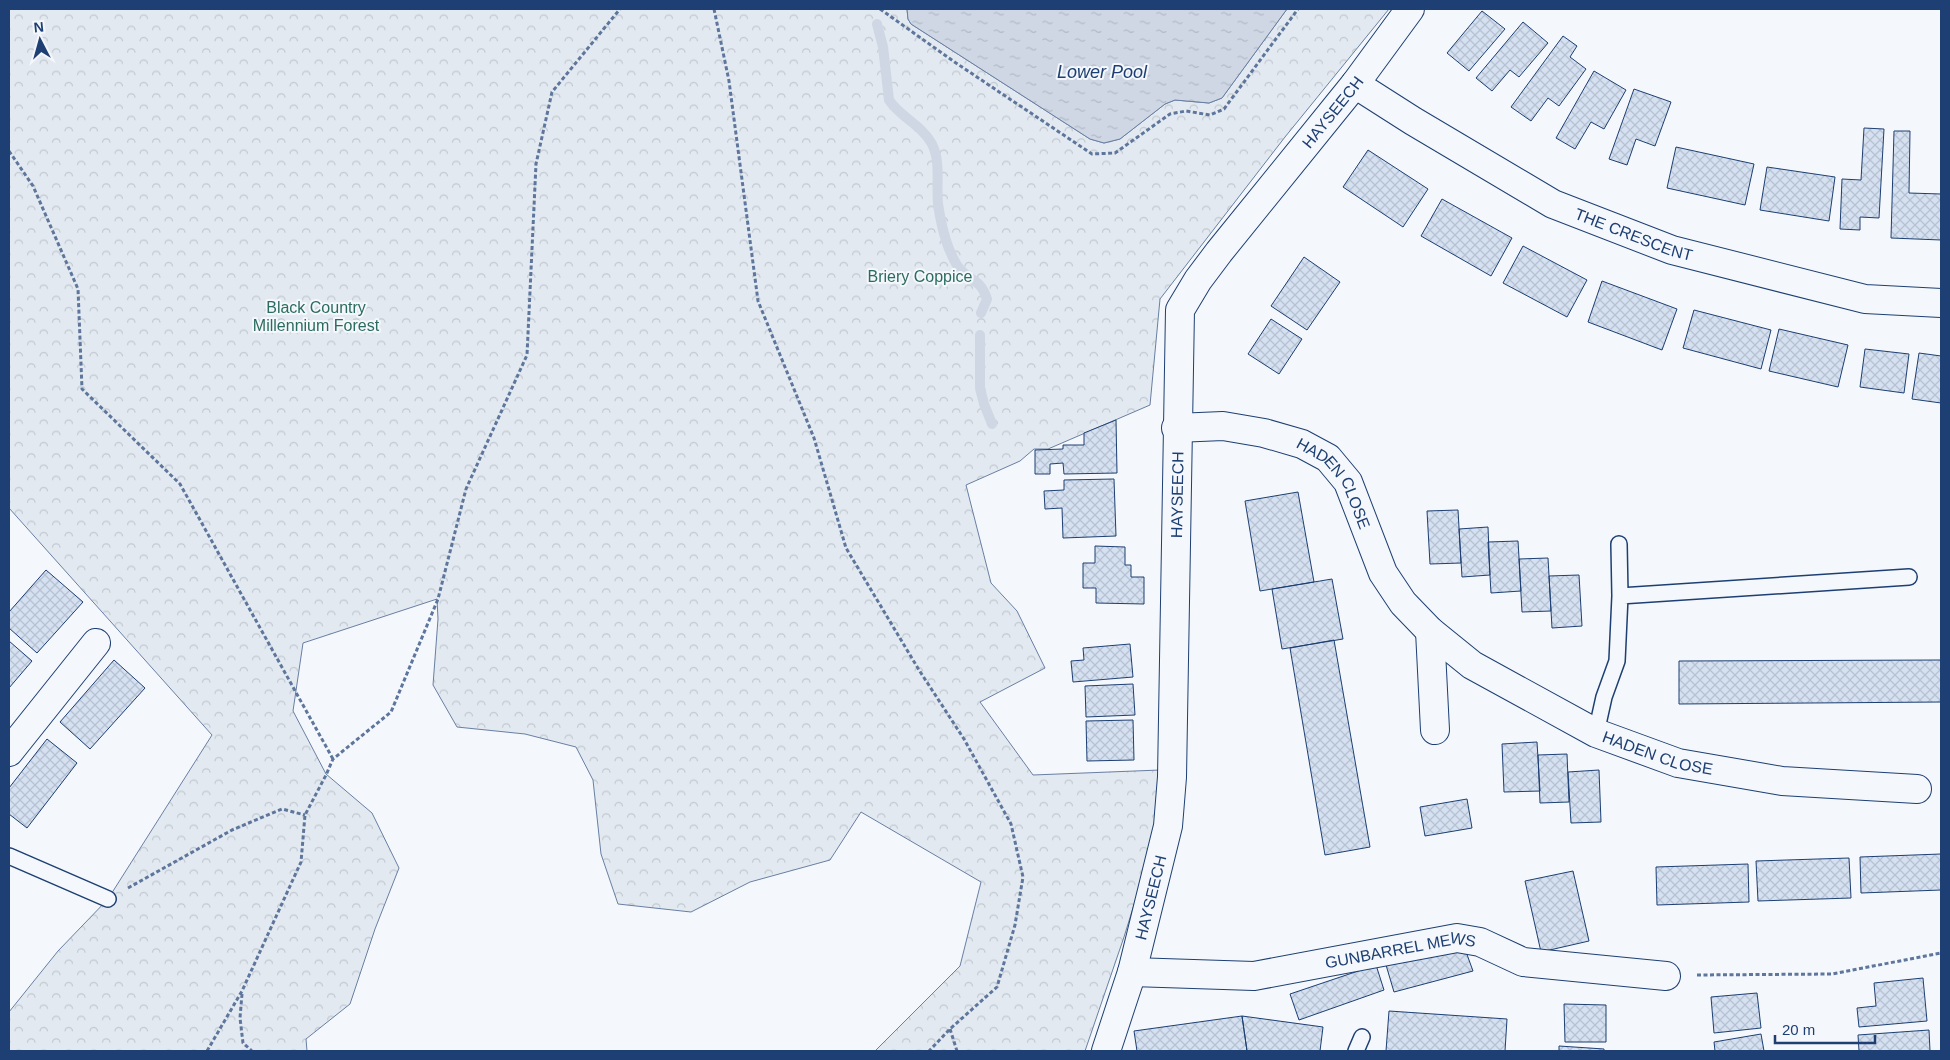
<svg xmlns="http://www.w3.org/2000/svg" width="1950" height="1060" font-family="Helvetica,sans-serif">
	<defs>
		<pattern id="forest-crowns" width="20" height="18" patternUnits="userSpaceOnUse" patternTransform="scale(1.25)"><rect width="20" height="18" fill="#e3e9f0"/><path d="M2 6a3 3 0 1 1 6 0M12 15a3 3 0 1 1 6 0" fill="none" stroke="#c2c9d1"/></pattern>
		<pattern id="water-ripples" width="26" height="14" patternUnits="userSpaceOnUse" patternTransform="scale(1.25)"><rect width="26" height="14" fill="#cfd7e4"/><path d="M2 4q2-2 4 0t4 0M15 11q2-2 4 0t4 0" fill="none" stroke="#b1bac7"/></pattern>
		<pattern id="building-cross-hatch" width="8" height="8" patternUnits="userSpaceOnUse" patternTransform="scale(1.25)"><rect width="8" height="8" fill="#d5e0f0"/><path d="M0 0l8 8M0 8l8-8" fill="none" stroke="#b6c1d1"/></pattern>
	</defs>
	<rect width="100%" height="100%" fill="#f4f7fb"/>
	<path fill="url(#forest-crowns)" stroke="#687fa3" d="M9,9h898l1,10 3,5 179,115 14,4 16,-4 45,-35 10,-4 34,3 13,-5 65,-89h102l-104,128 -125,162 -10,106 -102,44h-14l-14,12 -54,24 25,98 26,28 28,57 -65,34 53,73 127,-5 -2,57 -34,110 -39,114h-210l85,-85 21,-84 -120,-70 -31,48 -80,22 -59,30 -73,-8 -17,-50 -8,-74 -17,-33 -51,-13 -68,-7 -24,-42 5,-66 -1,-20 -134,44 -10,68 33,63 46,39 27,55 -24,61 -25,75 -44,35 1,12h-298v-39l49,-61 50,-52 104,-164 -203,-227z"/>
	<path fill="url(#water-ripples)" stroke="#687fa3" d="M907,9h380l-65,89 -13,5 -34,-3 -10,4 -45,35 -16,4 -14,-4 -179,-115 -3,-5z"/>
	<g fill="none" stroke-linecap="round" stroke-linejoin="round">
		<path stroke="#cfd7e4" stroke-width="10" d="M877,24l6,23 6,53c11,17 33,25 43,44 9,18 4,40 6,60 2,14 6,32 11,45 3,6 6,15 11,20 12,14 20,9 27,30l-6,14
			M980,335v53l4,16 8,20"/>
	</g>
	<path fill="url(#building-cross-hatch)" stroke="#1d3f73" d="M1482,11l23,18 -36,42 -22,-18z
		M1523,22l25,21 -29,34 -9,-7 -18,21 -16,-13z
		M1563,36l14,10 -7,11 16,12 -27,37 -11,-8 -17,23 -20,-14z
		M1594,71l32,19 -22,39 -13,-7 -16,27 -19,-11z
		M1634,89l37,13 -16,44 -19,-7 -9,26 -18,-6z
		M1864,128l20,1 -5,89 -19,-1v13l-20,-1 2,-50 19,1z
		M1894,131h16l-1,62 32,1v46l-50,-2z
		M1676,147l78,17 -9,41 -78,-17z
		M1368,150l60,39 -25,38 -60,-40z
		M1767,167l68,10 -6,44 -69,-11z
		M1442,199l70,39 -21,38 -70,-40z
		M1523,246l64,34 -20,37 -64,-34z
		M1304,257l36,25 -33,48 -36,-24z
		M1602,281l75,28 -15,41 -74,-28z
		M1694,310l77,20 -10,39 -78,-21z
		M1271,319l31,20 -23,35 -31,-20z
		M1779,329l69,16 -10,42 -69,-16z
		M1865,349l44,5 -5,39 -44,-6z
		M1919,353l22,3v47l-29,-4z
		M1116,420l1,53 -53,1 -1,-11 -13,1v10h-15v-24l28,-1v-4h21v-12z
		M1114,479l2,57 -53,2 -1,-30 -17,1 -1,-18 20,-1v-10z
		M1298,492l16,90 -54,9 -15,-90z
		M1458,510l3,53 -31,1 -3,-53z
		M1488,527l2,48 -28,2 -3,-48z
		M1518,541l3,50 -30,2 -3,-51z
		M1095,546l30,1v18h6v12h13v27l-48,-1v-15h-13v-25h12z
		M1548,558l3,53 -29,1 -3,-53z
		M46,570l37,32 -46,51 -28,-25v-16z
		M1579,575l3,51 -30,2 -3,-52z
		M1332,579l11,60 -61,10 -10,-60z
		M1334,640l36,207 -45,8 -35,-207z
		M9,641l23,20 -23,27z
		M1130,644l3,33 -60,5 -2,-21 13,-1 -1,-12z
		M114,660l31,28 -55,61 -30,-27z
		M1941,660v42l-262,2v-43z
		M1133,684l2,31 -49,2 -1,-31z
		M1133,720l1,40 -47,1 -1,-40z
		M47,739l30,24 -50,65 -18,-14v-26z
		M1537,742l3,49 -36,1 -2,-48z
		M1567,754l2,48 -29,1 -2,-48z
		M1599,770l2,52 -30,1 -3,-51z
		M1467,799l5,29 -47,8 -5,-29z
		M1941,854v36l-80,3 -1,-36z
		M1849,858l2,40 -93,3 -2,-40z
		M1748,864l1,38 -92,3 -1,-38z
		M1573,871l16,70 -48,11 -16,-71z
		M1465,949l8,22 -79,21 -8,-27z
		M1376,965l8,25 -85,30 -9,-26z
		M1923,978l4,43 -68,6 -2,-19 19,-2 -2,-23z
		M1757,993l4,35 -47,5 -3,-36z
		M1564,1004l42,1v37h-41z
		M1389,1011l118,8 -2,32h-119z
		M1242,1016l81,11 -3,24h-73z
		M1242,1016l5,35h-110l-3,-20z
		M1929,1030l1,21h-71l-1,-16z
		M1761,1034l3,17h-49l-1,-9z
		M1559,1046l45,3v2h-45z"/>
	<g fill="none" stroke-linecap="round" stroke-linejoin="round">
		<g stroke="#1d3f73" stroke-width="18">
			<path id="service" d="M1619,544l1,52
				M1596,733l8,-36 13,-36 3,-65 289,-19
				M9,856l99,43
				M1356,1051l6,-14"/>
		</g>
		<g stroke="#1d3f73" stroke-width="30">
			<g id="minor">
				<path id="s1" d="M1355,84l58,37 140,83 119,46 193,49 76,4"/>
				<path id="s2" d="M1176,428l47,-2 41,7 38,11 26,14 20,24 35,91 20,30 27,28 42,34 124,68 82,30 104,18 135,8"/>
				<path d="M1430,631l5,99"/>
				<path d="M9,752l87,-109"/>
				<path id="s3" d="M1132,972l122,4 203,-38 23,4 43,20 143,14"/>
				<path id="s4" d="M1106,1051l26,-79 36,-146 4,-49 8,-467 18,-30 21,-28 136,-168 55,-75"/>
			</g>
		</g>
		<path stroke="#5e769c" stroke-width="3" stroke-dasharray="4 2.5" stroke-linecap="butt" d="M714,9l15,72 29,220 56,137 32,110 73,122 45,69 47,85 12,53 -8,48 -18,62 -47,42 -21,22
			M880,9l76,54 136,91 23,-1 55,-39 16,-3 24,4 14,-6 74,-100
			M9,151l24,35 45,103 4,100 98,95 153,275
			M128,888l104,-58 50,-21 23,6
			M1697,975l135,-1 109,-21
			M242,994l-2,24 3,25 9,8
			M950,1029l7,22
			M207,1051l35,-60 59,-129 4,-47 21,-40 7,-16 58,-47 47,-113 28,-110 61,-134 9,-191 16,-72 68,-83"/>
		<use href="#service" stroke="#f4f7fb" stroke-width="15"/>
		<use href="#minor" stroke="#f4f7fb" stroke-width="28"/>
	</g>
	<g text-anchor="middle" stroke-width="4" stroke-linejoin="round" paint-order="stroke">
		<g font-size="16" fill="#1d3f73" stroke="#f4f7fb">
			<text dy="6" stroke="none"><textPath href="#s4" startOffset="1000">HAYSEECH</textPath></text>
			<text dy="6" stroke="none"><textPath href="#s1" startOffset="318">THE CRESCENT</textPath></text>
			<text dy="6" stroke="none"><textPath href="#s2" startOffset="181">HADEN CLOSE</textPath></text>
			<text dy="6" stroke="none"><textPath href="#s4" startOffset="565">HAYSEECH</textPath></text>
			<text dy="6" stroke="none"><textPath href="#s2" startOffset="622">HADEN CLOSE</textPath></text>
			<text dy="6" stroke="none"><textPath href="#s4" startOffset="160">HAYSEECH</textPath></text>
			<text dy="6" stroke="none"><textPath href="#s3" startOffset="271">GUNBARREL MEWS</textPath></text>
		</g>
		<g font-size="16" fill="#2c6c60" stroke="#f4f7fb">
			<text x="920" y="282">Briery Coppice</text>
			<text x="316" y="313">Black Country<tspan x="316" dy="18">Millennium Forest</tspan></text>
		</g>
		<g font-size="18" font-style="italic" fill="#1d3f73" stroke="#f4f7fb">
			<text x="1102" y="78">Lower Pool</text>
		</g>
	</g>
	<rect width="1950" height="1060" fill="none" stroke="#1d3f73" stroke-width="20"/>
	<g transform="translate(40 40) rotate(354)" stroke="#f4f7fb" stroke-width="4" paint-order="stroke">
	<path d="M0-4L9 19L0 12L-9 19Z" fill="#1d3f73"/>
	<text y="-8" font-size="14" font-weight="bold" text-anchor="middle" fill="#1d3f73">N</text>
	</g>
	<path d="M1775 1035v8h100v-8" fill="none" stroke="#1d3f73" stroke-width="2.5"/>
	<text x="1782" y="1035" font-size="15" fill="#1d3f73" stroke="#f4f7fb" stroke-width="4" paint-order="stroke">20 m</text>
</svg>
